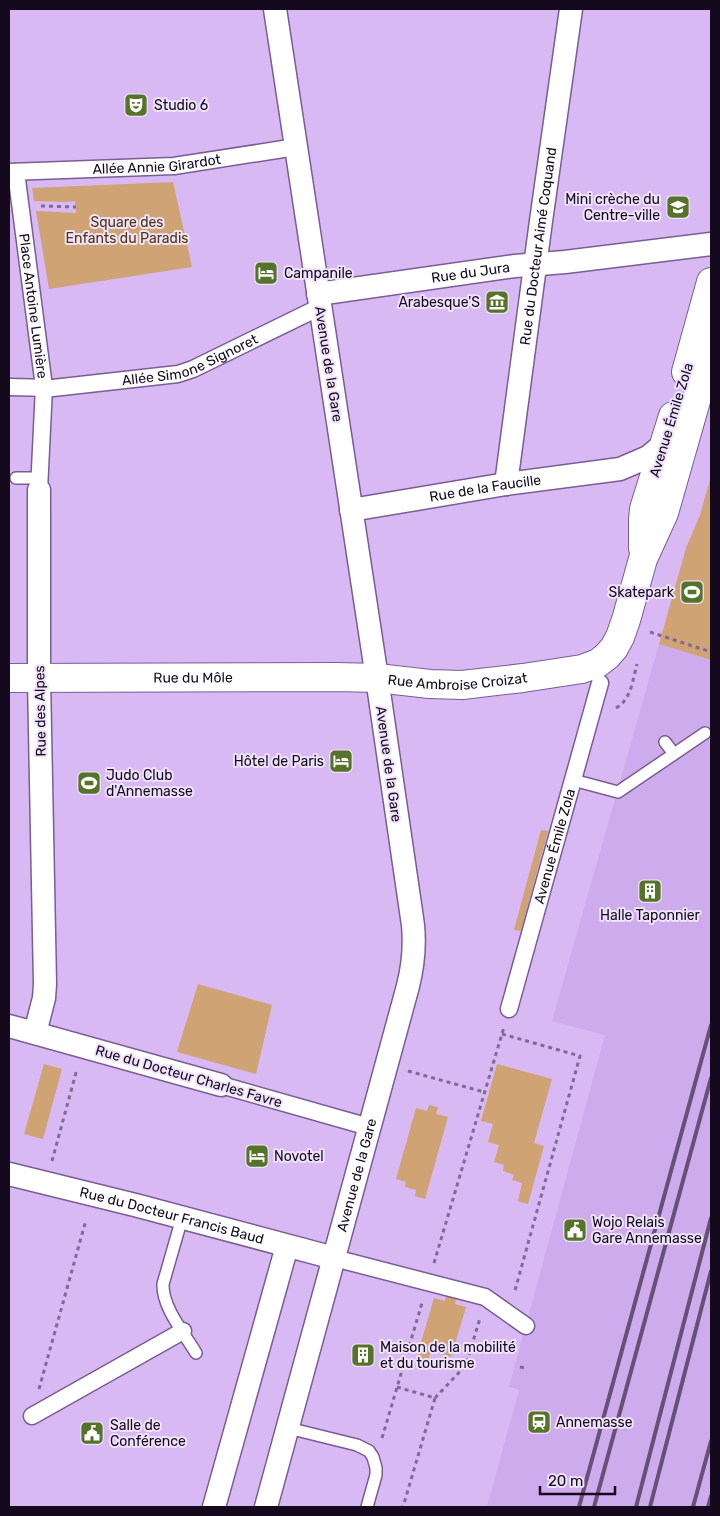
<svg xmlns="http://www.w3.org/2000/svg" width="720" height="1516" font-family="Rubik,sans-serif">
	<rect width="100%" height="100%" fill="#d8b9f4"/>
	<path fill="#ceabed" d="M659,644l52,16v847h-224l32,-117 -10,-3 96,-352 -53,-14z"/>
	<path fill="#cfa373" d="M173,182l19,85 -143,22 -13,-78 40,2 -1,-12 -10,1 -31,-1 -2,-13z
		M711,476v184l-52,-16 27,-96 14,-33z
		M541,830l7,1 -27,100 -7,-1z
		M198,984l74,21 -16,69 -79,-22z
		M44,1064l18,5 -19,70 -19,-5z
		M497,1064l55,15 -18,64 10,3 -16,58 -10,-3 4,-18 -10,-3 2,-5 -11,-4 1,-6 -10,-3 5,-17 -11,-3 5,-18 -12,-3z
		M429,1105l9,2 -2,7 12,3 -23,82 -10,-3 1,-6 -11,-3 1,-5 -10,-3 20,-71 11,3z
		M446,1296l10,3 -1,5 11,3 -15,50 -20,-6 -5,15 -11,-3 19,-65 11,3z"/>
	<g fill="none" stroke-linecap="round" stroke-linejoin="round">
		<g stroke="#7a5d92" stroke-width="14">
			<path id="service" d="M16,478h16l6,5 1,5
				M665,742l9,12
				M573,780l45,12 87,-59
				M182,1218l-19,66c-1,23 21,49 33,69
				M288,1428l69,17 12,6 4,6 3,11v7l-9,32"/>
		</g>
		<g stroke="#7a5d92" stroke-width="19">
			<g id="pedestrian">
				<path id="s1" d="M9,172l165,-6 122,-19"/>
				<path id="s2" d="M16,172l28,215 -5,103"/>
				<path id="s3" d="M9,387l44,1 125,-14 15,-5 127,-62"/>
				<path id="s4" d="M509,1009l91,-326"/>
				<path d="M221,1085l148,42"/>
				<path d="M334,1258l151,39 41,29"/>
				<path d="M32,1416l151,-85"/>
			</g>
		</g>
		<g stroke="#7a5d92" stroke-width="25">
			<g id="minor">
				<path id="s5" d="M318,294l197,-28 50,-4 146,-18"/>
				<path id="s6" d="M506,484l35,-263 30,-212"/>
				<path id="s7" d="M351,510l155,-26 114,-15 28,-12 16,-13"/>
				<path d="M9,1026l212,59"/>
				<path d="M35,1033l9,-35 1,-14 -6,-305v-189"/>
				<path id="s8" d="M9,1174l126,31 199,53"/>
				<path d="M214,1507l73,-261"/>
				<path id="s9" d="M266,1507l142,-521c5,-20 7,-40 5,-61l-36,-247 -102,-669"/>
			</g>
		</g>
		<g stroke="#7a5d92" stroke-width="30">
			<g id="tertiary">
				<path d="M686,372l25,-90"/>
				<path d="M643,548v-28l1,-11 29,-93"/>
				<path id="s10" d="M9,678l328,-1 40,1 53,6 32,1 61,-7 59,-9 16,-6 9,-7 7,-8 6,-11 6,-17 17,-61 21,-46 47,-165"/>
			</g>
		</g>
		<path stroke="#816a94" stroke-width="3" stroke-dasharray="4 4" stroke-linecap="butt" d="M41,206l35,1
			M650,632l61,20
			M616,708c15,-8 17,-29 21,-44
			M502,1034l78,22 -66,238
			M408,1071l76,21
			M52,1161l25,-92
			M434,1263l70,-236
			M520,1367l5,1
			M397,1387l38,11 -32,109
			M39,1389l47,-169
			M435,1398l31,-33 14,-47
			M382,1438l40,-135"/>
		<use href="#service" stroke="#fff" stroke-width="11"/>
		<use href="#pedestrian" stroke="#fff" stroke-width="16"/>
		<use href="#minor" stroke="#fff" stroke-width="22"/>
		<use href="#tertiary" stroke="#fff" stroke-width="28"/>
		<path stroke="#645175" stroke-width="4" d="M579,1507l132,-482
			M594,1507l117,-429
			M636,1507l75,-289
			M650,1507l61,-236
			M693,1507l18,-66
			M708,1507l3,-11"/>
	</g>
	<defs>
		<g id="theatre-square" transform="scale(1.25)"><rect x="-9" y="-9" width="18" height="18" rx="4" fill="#567429" stroke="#efe3fb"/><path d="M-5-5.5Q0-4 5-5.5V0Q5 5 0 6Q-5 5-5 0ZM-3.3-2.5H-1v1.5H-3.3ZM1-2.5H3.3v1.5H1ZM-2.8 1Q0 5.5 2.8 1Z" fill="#fff"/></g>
		<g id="school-square" transform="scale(1.25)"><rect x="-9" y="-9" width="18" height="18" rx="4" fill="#567429" stroke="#efe3fb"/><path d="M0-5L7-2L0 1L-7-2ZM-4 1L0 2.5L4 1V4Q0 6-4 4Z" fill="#fff"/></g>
		<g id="hotel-square" transform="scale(1.25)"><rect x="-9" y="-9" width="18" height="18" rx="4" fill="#567429" stroke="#efe3fb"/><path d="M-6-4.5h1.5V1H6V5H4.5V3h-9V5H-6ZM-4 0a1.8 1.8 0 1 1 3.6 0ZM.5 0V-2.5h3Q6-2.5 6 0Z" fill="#fff"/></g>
		<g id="museum-square" transform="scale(1.25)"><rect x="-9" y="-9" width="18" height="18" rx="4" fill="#567429" stroke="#efe3fb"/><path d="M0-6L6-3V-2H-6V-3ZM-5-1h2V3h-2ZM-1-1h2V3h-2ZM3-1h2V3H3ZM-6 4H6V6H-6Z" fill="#fff"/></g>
		<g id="stadium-square" transform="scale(1.25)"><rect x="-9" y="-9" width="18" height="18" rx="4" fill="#567429" stroke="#efe3fb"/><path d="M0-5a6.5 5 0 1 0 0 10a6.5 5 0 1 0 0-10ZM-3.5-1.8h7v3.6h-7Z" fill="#fff"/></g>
		<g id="building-square" transform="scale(1.25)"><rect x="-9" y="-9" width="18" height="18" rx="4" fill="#567429" stroke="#efe3fb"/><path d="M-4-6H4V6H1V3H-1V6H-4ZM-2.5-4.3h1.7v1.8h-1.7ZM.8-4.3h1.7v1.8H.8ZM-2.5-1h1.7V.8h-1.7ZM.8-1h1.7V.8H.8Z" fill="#fff"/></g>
		<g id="civic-square" transform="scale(1.25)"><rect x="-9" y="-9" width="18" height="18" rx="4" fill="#567429" stroke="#efe3fb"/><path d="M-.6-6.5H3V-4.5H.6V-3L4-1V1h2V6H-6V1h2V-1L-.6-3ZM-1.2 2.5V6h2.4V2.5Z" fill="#fff"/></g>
		<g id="station-square" transform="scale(1.25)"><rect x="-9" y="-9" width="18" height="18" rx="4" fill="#567429" stroke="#efe3fb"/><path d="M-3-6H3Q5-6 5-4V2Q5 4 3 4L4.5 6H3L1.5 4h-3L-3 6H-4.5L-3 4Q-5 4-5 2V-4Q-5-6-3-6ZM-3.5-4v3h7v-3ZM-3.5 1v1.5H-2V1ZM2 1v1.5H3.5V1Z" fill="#fff"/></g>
	</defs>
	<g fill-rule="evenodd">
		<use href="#theatre-square" x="136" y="105"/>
		<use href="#school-square" x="678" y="207"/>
		<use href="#hotel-square" x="266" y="273"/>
		<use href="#museum-square" x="497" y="302"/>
		<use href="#stadium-square" x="692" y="592"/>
		<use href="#hotel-square" x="341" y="761"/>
		<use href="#stadium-square" x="89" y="783"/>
		<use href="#building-square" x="650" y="891"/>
		<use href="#hotel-square" x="257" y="1156"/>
		<use href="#civic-square" x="575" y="1230"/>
		<use href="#building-square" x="363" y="1355"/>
		<use href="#station-square" x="539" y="1422"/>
		<use href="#civic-square" x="92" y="1433"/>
	</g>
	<g text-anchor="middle" stroke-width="4" stroke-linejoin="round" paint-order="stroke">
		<g font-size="14" fill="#15091e" stroke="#efe3fb" text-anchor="start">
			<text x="154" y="110">Studio 6</text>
			<text x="660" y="204" text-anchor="end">Mini crèche du<tspan x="660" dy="16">Centre-ville</tspan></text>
			<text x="284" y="278">Campanile</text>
			<text x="480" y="307" text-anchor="end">Arabesque'S</text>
			<text x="674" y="597" text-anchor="end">Skatepark</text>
			<text x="324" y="766" text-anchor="end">Hôtel de Paris</text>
			<text x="106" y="780">Judo Club<tspan x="106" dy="16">d'Annemasse</tspan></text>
			<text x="650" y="920" text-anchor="middle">Halle Taponnier</text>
			<text x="274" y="1161">Novotel</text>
			<text x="592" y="1227">Wojo Relais<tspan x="592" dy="16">Gare Annemasse</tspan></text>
			<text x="380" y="1352">Maison de la mobilité<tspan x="380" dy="16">et du tourisme</tspan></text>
			<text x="556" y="1427">Annemasse</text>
			<text x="110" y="1430">Salle de<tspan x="110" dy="16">Conférence</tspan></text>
		</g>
		<g font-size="14" fill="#15091e" stroke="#efe3fb">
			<text dy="5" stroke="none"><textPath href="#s1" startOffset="148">Allée Annie Girardot</textPath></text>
			<text dy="5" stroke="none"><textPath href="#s6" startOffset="240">Rue du Docteur Aimé Coquand</textPath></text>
			<text dy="5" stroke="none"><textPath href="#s5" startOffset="154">Rue du Jura</textPath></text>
			<text dy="5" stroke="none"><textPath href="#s2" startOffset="135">Place Antoine Lumière</textPath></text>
			<text dy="5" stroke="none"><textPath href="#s3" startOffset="185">Allée Simone Signoret</textPath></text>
			<text transform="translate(329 364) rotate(81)" y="5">Avenue de la Gare</text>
			<text transform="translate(671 420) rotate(-73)" y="5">Avenue Émile Zola</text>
			<text dy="5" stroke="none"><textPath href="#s7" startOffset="136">Rue de la Faucille</textPath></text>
			<text dy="5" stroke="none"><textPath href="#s10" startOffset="184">Rue du Môle</textPath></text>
			<text dy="5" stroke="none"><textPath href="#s10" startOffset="449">Rue Ambroise Croizat</textPath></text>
			<text transform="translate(40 711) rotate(-91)" y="5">Rue des Alpes</text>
			<text transform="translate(389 764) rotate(82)" y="5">Avenue de la Gare</text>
			<text dy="5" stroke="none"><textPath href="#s4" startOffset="169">Avenue Émile Zola</textPath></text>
			<text transform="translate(189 1076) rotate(16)" y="5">Rue du Docteur Charles Favre</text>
			<text dy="5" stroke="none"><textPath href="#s9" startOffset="344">Avenue de la Gare</textPath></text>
			<text dy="5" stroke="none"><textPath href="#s8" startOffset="168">Rue du Docteur Francis Baud</textPath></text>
		</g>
		<g font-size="14" fill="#50330d" stroke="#efe3fb">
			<text x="127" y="227">Square des<tspan x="127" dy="16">Enfants du Paradis</tspan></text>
		</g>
	</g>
	<rect width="720" height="1516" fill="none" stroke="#15091e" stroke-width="20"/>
	<path d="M540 1486v8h75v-8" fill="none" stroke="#15091e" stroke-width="2.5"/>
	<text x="548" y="1486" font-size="15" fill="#15091e" stroke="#efe3fb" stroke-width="4" paint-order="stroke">20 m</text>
</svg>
